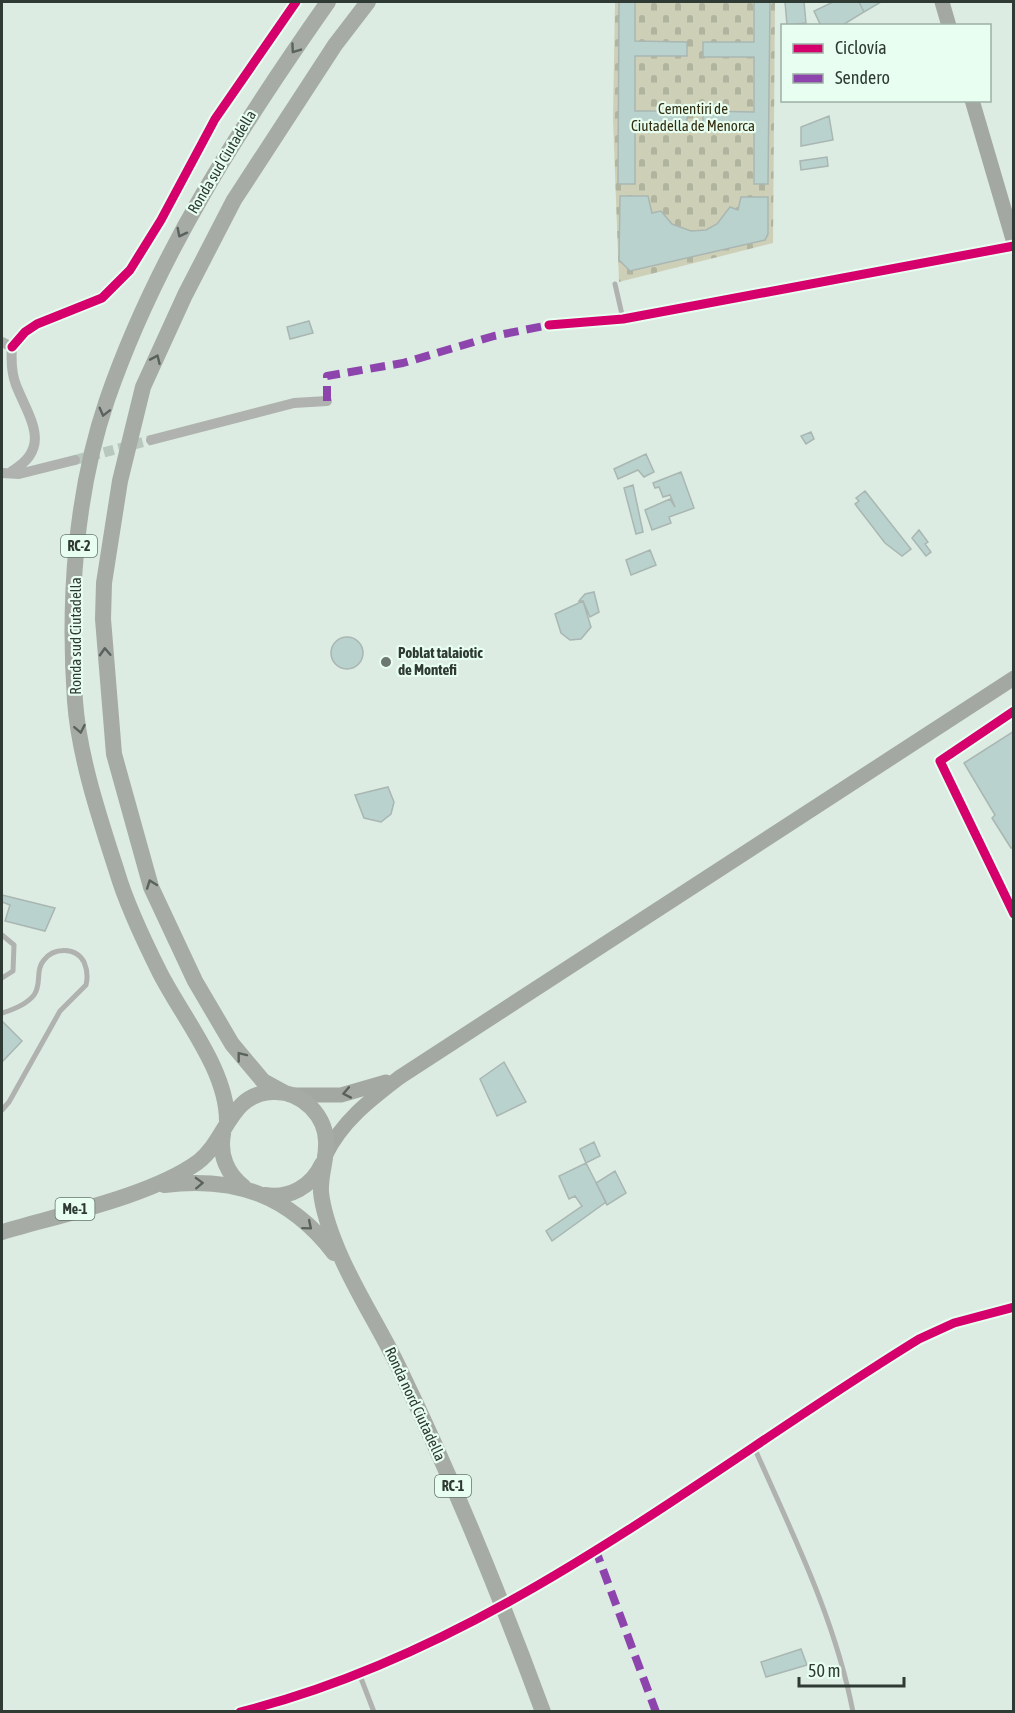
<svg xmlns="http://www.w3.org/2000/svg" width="1015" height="1713" font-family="'Asap Condensed',sans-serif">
	<defs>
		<pattern id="cemetery-stones" width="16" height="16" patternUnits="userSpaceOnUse" patternTransform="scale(1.5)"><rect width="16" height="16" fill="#cdd0b7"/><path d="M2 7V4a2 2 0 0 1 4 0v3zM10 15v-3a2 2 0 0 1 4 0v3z" fill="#b0b39e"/></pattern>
	</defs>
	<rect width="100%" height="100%" fill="#dcece2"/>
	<path fill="url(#cemetery-stones)" d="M615,2h160l-2,241 -154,39 -6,-163z"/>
	<path fill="#bad2cd" stroke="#a9b6b2" stroke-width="1.5" d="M619,2h16v39l52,1v14h-52v55h52v15l-52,-1v59h-17z
		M754,2h16l-2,182h-14v-57l-51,-1v-15l51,1v-55h-51v-15h51z
		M785,2h19l2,21 -19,2z
		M833,2h26l5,10 -23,14h-20l-7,-15z
		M859,2h22l-17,10z
		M829,116l4,24 -32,6v-19z
		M827,157l1,9 -27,4 -1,-9z
		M620,196h28l4,17 9,-2 11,13 19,7 15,-1 11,-6 13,-17 8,3 3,-13h27v37l-3,6 -135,31 -11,-11z
		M309,321l4,12 -23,6 -3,-12z
		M811,432l3,7 -8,5 -5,-8z
		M646,454l8,18 -10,5 -6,-7 -20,9 -4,-10z
		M681,472l13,36 -25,9 2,6 -19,7 -7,-20 25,-11 5,8 -5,-12 -7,2 -4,-10 -4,1 -2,-5z
		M633,485l10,47 -7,2 -12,-46z
		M865,491l46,58 -9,7 -17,-13 -30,-39 4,-3 -3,-3z
		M919,530l9,12 -3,2 6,8 -5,4 -14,-18z
		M650,550l6,15 -25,10 -5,-15z
		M594,592l5,20 -9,5 -7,-16h-4l6,-7z
		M583,601l8,26 -10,12 -11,1 -9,-7 -6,-19z
		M331 653a16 16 0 1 1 32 0a16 16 0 1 1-32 0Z
		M1014,731v116l-3,1 -19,-30 3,-3 -31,-52z
		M388,787l6,15 -3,12 -10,8 -17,-4 -9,-23z
		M2,895l53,13 -10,23 -40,-10 5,-16 -8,-3z
		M2,1021l20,20 -20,21z
		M504,1062l22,40 -29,14 -17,-37z
		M594,1142l6,14 -14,7 -6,-14z
		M586,1163l20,39 -54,39 -6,-10 36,-25 -7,-10 -6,3 -10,-23z
		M615,1171l11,22 -19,12 -11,-22z
		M801,1649l6,16 -41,12 -5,-15z"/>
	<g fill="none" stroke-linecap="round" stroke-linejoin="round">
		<path stroke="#b9c8bf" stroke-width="10" stroke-dasharray="10 5" stroke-linecap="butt" d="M75,460l76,-20"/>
		<path stroke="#afb2ae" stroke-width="5" d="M615,284l8,35
			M2,935l12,10 -1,26 -11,7
			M2,1013c10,-3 25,-9 32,-18 8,-11 1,-25 10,-35 10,-13 32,-13 40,2 3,7 4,15 2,23l-26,26 -51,91 -7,8
			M754,1447c38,86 81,171 99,265
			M359,1673l15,39"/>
		<path stroke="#afb2ae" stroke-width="10" d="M549,325l74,-6 391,-73
			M2,342l10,5c-1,13 -1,25 4,38 13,33 37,62 -4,86
			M12,347l13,-15 12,-8 65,-26 28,-28 31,-50 54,-101 81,-117
			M151,440l143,-37 33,-2
			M2,473l17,1 56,-14
			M1014,711l-74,50 74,153
			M240,1712c254,-63 461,-239 679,-373l35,-16 60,-16"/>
		<path stroke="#a4a8a2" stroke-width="15" d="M942,2l7,24
			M972,100l42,143
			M292,1095h49l45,-13
			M325,1156c17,-35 45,-56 75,-79l614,-399"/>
		<path stroke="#a6aba6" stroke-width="16" d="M285,1093l-22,-12 -31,-37 -37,-63 -44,-94 -37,-133 -11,-135 1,-36 16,-102 23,-94 42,-92 49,-95 101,-155 33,-43
			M227,1121c0,-51 -44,-103 -67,-148 -16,-32 -33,-67 -43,-101 -17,-53 -38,-115 -42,-171 -7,-99 0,-207 32,-301 50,-145 134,-274 221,-398
			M223,1134c-4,21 4,40 21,53
			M164,1185c71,-9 125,10 170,68
			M265,1195c25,4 47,-9 57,-31
			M2,1232c57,-17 149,-36 196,-70 29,-22 31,-68 74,-70 30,-2 56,25 54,54 0,16 -6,30 -5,46 2,20 9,39 17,58 17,41 42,78 61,118 54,112 101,227 144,344"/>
		<path stroke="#8e44ad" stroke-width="8" stroke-dasharray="15 8" stroke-linecap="butt" d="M327,401v-25l76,-13 91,-27 55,-11
			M595,1548l61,164"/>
		<g stroke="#e7fef0" stroke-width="13">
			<path id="cycleway" d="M549,325l74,-6 391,-73
				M12,347l13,-15 12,-8 65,-26 28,-28 31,-50 54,-101 81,-117
				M1014,711l-74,50 74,153
				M240,1712c254,-63 461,-239 679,-373l35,-16 60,-16"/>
		</g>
		<use href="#cycleway" stroke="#d6006c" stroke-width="9"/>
	</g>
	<defs><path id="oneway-chevron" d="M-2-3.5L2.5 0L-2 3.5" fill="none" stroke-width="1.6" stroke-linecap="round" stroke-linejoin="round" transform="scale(1.5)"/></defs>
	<g stroke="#59625c">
		<use href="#oneway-chevron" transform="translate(295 49) rotate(125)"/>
		<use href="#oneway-chevron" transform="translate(181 233) rotate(117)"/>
		<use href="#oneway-chevron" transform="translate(156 359) rotate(-66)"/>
		<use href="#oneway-chevron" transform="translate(104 412) rotate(104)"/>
		<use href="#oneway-chevron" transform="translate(105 652) rotate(-93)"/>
		<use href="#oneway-chevron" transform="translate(80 729) rotate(79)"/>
		<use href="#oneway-chevron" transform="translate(151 884) rotate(-110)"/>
		<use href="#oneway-chevron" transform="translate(241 1056) rotate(-128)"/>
		<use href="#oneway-chevron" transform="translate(199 1183) rotate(-2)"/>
		<use href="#oneway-chevron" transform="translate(308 1226) rotate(40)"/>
	</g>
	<use stroke="#58605a" href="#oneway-chevron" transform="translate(347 1093) rotate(169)"/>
	<circle fill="#6c7871" stroke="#e7fef0" stroke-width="2" cx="386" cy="662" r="6"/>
	<g text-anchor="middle" stroke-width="4.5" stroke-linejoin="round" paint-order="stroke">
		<g fill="#e7fef0" stroke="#66756c" stroke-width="1.5">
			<rect x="61" y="535" width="36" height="22" rx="4.5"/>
			<rect x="55.5" y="1198" width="39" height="22" rx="4.5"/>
			<rect x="435" y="1475" width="36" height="22" rx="4.5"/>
		</g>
		<g font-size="14" font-weight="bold" fill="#2f3a34">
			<text x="79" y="551">RC-2</text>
			<text x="75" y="1214">Me-1</text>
			<text x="453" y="1491">RC-1</text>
		</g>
		<g font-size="15" fill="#342e10" stroke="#e7fef0">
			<text x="693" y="114">Cementiri de<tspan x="693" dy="17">Ciutadella de Menorca</tspan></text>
		</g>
		<g font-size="15" fill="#2f3a34" stroke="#e7fef0">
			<text transform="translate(222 162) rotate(-59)" y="5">Ronda sud Ciutadella</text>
			<text transform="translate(76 636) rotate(-90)" y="5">Ronda sud Ciutadella</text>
			<text transform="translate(415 1404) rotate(65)" y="5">Ronda nord Ciutadella</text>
		</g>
		<g font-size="15" font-weight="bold" fill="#2f3a34" stroke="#e7fef0" text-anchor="start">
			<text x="398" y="658">Poblat talaiotic<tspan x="398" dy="17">de Montefi</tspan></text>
		</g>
	</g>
	<rect width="1015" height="1713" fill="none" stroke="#2f3a34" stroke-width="6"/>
	<rect x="781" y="24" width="210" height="78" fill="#e7fef0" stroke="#9db0a5" stroke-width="1.5"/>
	<rect x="793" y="44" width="30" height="9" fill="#d6006c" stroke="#9db0a5" stroke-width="1.5"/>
	<text x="835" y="54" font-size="18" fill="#2f3a34">Ciclovía</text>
	<rect x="793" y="74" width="30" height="9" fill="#8e44ad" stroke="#9db0a5" stroke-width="1.5"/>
	<text x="835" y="84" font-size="18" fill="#2f3a34">Sendero</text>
	<path d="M799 1677v9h105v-9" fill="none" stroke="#2f3a34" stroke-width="3"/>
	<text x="808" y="1677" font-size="18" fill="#2f3a34" stroke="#e7fef0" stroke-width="4.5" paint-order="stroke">50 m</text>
</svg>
